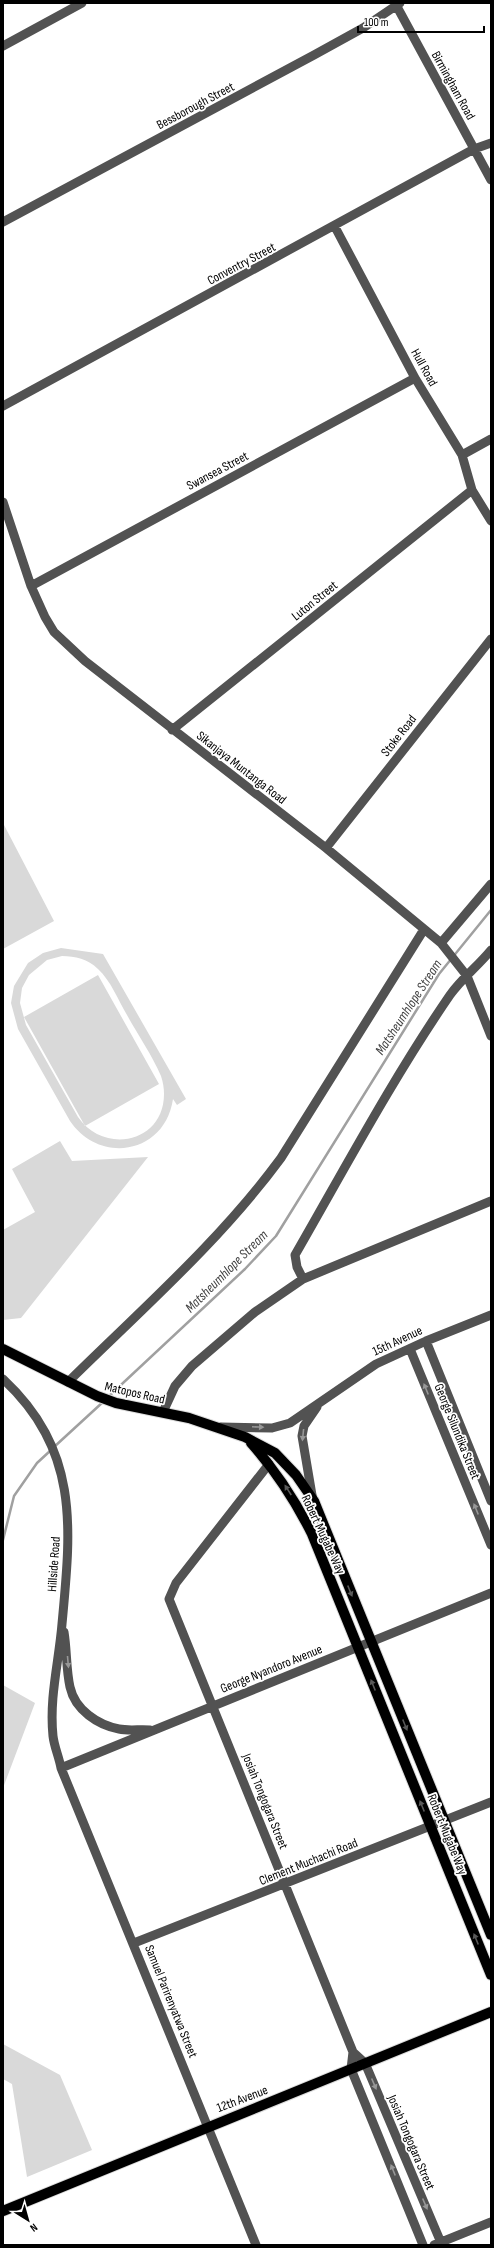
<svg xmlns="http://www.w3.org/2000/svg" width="494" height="2248" font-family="'Sofia Sans Condensed',sans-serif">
	<rect width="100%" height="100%" fill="#fff"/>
	<path fill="#d9d9d9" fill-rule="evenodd" d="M3,823l51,98 -51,28z
		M61,948l42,6 83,145 -9,6 -4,-6c-8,55 -73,66 -103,22l-52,-92 -7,-26 3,-17 14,-23 15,-10zM62,956c13,0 26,3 36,13 13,12 20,31 29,46 11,20 25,40 34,61 2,6 3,12 3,18 0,49 -60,61 -86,23l-52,-92 -6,-22 2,-15 7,-13 18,-15z
		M98,975l61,109 -74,42 -61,-109z
		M60,1141l12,20 76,-4 -127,161 -18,2v-90l32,-18 -23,-43z
		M3,1685l32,18 -32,85z
		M3,2044l57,31 32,75 -65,27 -15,-93 -9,-5z"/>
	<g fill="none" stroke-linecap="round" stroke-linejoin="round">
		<path stroke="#a0a0a0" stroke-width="2.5" d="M108,1397l137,-128 31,-33 163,-262 52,-64
			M54,1447l49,-45
			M3,1540l11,-44 23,-33 13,-12"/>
		<g stroke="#dbdbdb" stroke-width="12">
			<path id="major" d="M3,1349l94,47 19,7 73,15 56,19 30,16 21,22 18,26 177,434
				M251,1443c25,28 44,57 61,91l179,441
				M3,2211l488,-199"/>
		</g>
		<path stroke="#525252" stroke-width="9" d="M395,3l96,177
			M3,46l79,-43
			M3,222l311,-167 49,-27 37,-25
			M335,227l80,151 47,77 10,35 19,31
			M3,406l471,-257 17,-6
			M462,455l29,-16
			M3,502l28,84 14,31 9,15 31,29 241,187 115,95 26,33 24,60
			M31,586l384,-208
			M172,730l300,-240
			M326,848l165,-209
			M441,943l50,-59
			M303,1279l-6,-12 -2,-12c50,-87 98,-177 155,-260 12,-17 28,-29 41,-45
			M426,1341l65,160
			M410,1349l81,196
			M3,1379c77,72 68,148 59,245 -3,37 -13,74 -9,112 1,10 6,21 8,32l195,477
			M68,1382c73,-72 152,-141 213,-224l142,-227
			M163,1412l12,-26 17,-20 63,-54 48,-33 188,-78
			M221,1427l51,1 18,-5 86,-59 50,-23 65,-26
			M269,1464l-93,119 -7,16 184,453 12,11 77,182
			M313,1501l-11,-65 2,-10 13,-19
			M64,1632c3,18 2,37 6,55 5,23 28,38 49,42 10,2 22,0 31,1
			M61,1768l430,-175
			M134,1943l357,-141
			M353,2052l-2,17 72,176
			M434,2245l57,-23"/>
		<use href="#major" stroke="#000" stroke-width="10"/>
	</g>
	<defs><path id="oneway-solid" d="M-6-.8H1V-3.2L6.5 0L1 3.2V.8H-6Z"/></defs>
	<g fill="#979797">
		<use href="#oneway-solid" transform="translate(426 1389) rotate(-112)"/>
		<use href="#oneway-solid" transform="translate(258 1427) rotate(2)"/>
		<use href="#oneway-solid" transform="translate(303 1435) rotate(96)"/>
		<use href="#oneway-solid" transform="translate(476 1509) rotate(-112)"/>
		<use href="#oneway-solid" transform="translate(68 1662) rotate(85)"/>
		<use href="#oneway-solid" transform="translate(374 2084) rotate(67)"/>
		<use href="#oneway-solid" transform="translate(393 2170) rotate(-112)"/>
		<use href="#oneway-solid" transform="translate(425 2204) rotate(67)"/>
	</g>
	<g fill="#595959">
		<use href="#oneway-solid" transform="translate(288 1490) rotate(-123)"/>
		<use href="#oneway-solid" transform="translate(350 1591) rotate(68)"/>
		<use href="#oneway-solid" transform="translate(373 1685) rotate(-112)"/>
		<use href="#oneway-solid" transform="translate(405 1725) rotate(68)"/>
		<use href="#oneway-solid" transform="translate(422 1806) rotate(-112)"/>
		<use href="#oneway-solid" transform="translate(476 1939) rotate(-112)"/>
	</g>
	<g text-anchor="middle" stroke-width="3.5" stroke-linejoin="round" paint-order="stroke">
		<g font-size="13" fill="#000" stroke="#fff">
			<text transform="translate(454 85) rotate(61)" y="5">Birmingham Road</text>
			<text transform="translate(195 105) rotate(-28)" y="5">Bessborough Street</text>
			<text transform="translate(241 263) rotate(-28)" y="5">Conventry Street</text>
			<text transform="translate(425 367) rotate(61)" y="5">Hull Road</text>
			<text transform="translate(217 470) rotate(-28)" y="5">Swansea Street</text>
			<text transform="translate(314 600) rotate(-39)" y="5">Luton Street</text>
			<text transform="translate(398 735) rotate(-52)" y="5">Stoke Road</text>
			<text transform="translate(242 767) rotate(38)" y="5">Sikanjaya Muntanga Road</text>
			<text transform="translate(397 1340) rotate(-25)" y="5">15th Avenue</text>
			<text transform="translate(135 1392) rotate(13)" y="5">Matopos Road</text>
			<text transform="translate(458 1431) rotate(68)" y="5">George Silundika Street</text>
			<text transform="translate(324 1534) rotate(65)" y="5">Robert Mugabe Way</text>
			<text transform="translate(53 1564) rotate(-86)" y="5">Hillside Road</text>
			<text transform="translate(271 1668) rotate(-22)" y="5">George Nyandoro Avenue</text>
			<text transform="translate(266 1801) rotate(68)" y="5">Josiah Tongogara Street</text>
			<text transform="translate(448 1834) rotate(68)" y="5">Robert Mugabe Way</text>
			<text transform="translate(308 1861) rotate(-22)" y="5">Clement Muchachi Road</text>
			<text transform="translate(172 2001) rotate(68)" y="5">Samuel Parirenyatwa Street</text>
			<text transform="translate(242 2098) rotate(-21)" y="5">12th Avenue</text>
			<text transform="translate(412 2142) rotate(67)" y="5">Josiah Tongogara Street</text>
		</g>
		<g font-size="14" font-style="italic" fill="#414141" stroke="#fff">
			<text transform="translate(408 1007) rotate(-57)" y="5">Matsheumhlope Stream</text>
			<text transform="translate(226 1271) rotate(-45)" y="5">Matsheumhlope Stream</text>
		</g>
	</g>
	<rect width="494" height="2248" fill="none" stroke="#000000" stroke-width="8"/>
	<g transform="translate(28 2220) rotate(143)" stroke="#ffffff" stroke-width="3" paint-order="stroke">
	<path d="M0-3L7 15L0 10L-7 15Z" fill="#000000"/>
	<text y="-6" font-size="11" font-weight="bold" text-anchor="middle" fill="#000000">N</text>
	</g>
	<path d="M358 26v6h126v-6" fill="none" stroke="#000000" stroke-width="2"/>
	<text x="364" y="26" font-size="12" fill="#000000" stroke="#ffffff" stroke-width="3" paint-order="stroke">100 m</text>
</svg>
